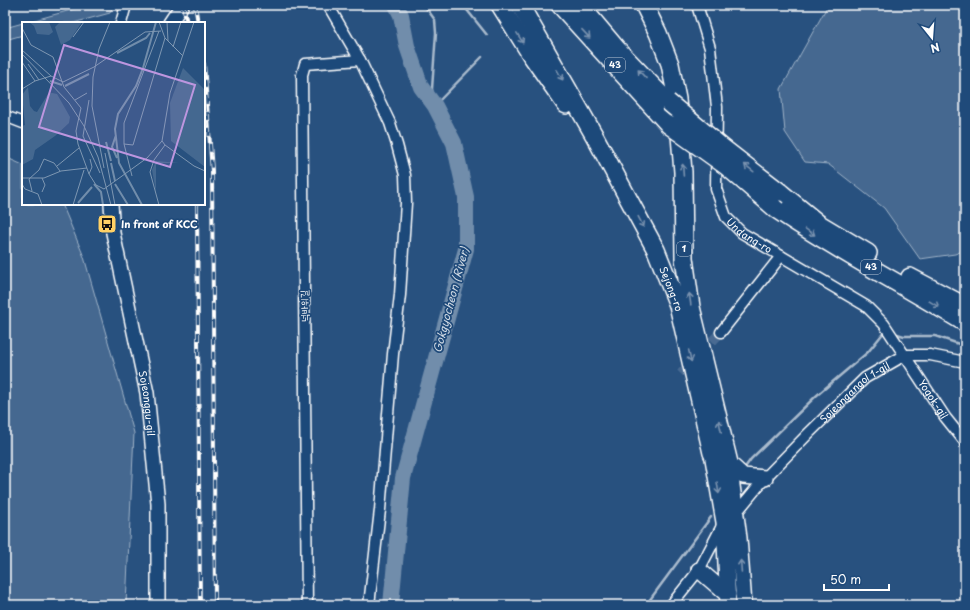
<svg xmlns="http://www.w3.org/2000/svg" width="970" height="610" font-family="'Playpen Sans','Poor Story',sans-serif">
	<rect width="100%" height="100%" fill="#28517f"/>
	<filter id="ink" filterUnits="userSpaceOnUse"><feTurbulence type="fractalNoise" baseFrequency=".025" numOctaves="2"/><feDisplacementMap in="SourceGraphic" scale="8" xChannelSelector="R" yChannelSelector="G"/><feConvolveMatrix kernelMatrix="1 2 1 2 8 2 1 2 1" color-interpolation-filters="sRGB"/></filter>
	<g filter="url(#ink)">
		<path fill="#446890" stroke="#a2b4c8" d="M89,5h24l-3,8 -37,10h-49z
			M828,5h137v245l-10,4 -35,5 -36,-51 -56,-44 -23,-2 -20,-30 -4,-43z
			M23,23v12l-18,5v-12z
			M5,157l18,8v39h39l22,53 50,176 -8,172h-121z"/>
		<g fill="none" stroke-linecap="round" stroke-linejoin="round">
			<path stroke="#aabbcd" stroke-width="2.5" d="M424,5l11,15 1,13 -4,56 3,17
				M463,5l24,30
				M435,105l47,-48
				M894,333l10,3h31l27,9 3,-1
				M746,466l5,-7 65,-63 52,-44 17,-21
				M646,605l65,-88"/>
			<path stroke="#718dab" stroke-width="16" d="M391,605l12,-127 63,-229v-52l-12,-54 -19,-37 -14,-19 -14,-41 -6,-31 -5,-10"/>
			<path stroke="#486b92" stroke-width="10" stroke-dasharray="10 5" stroke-linecap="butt" d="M681,374l40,-42"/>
			<g stroke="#fff" stroke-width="13">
				<g id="street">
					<path id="s1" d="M697,5l13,43 7,59 -1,82 10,28 16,16 124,73 18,18 61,93 20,25"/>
					<path d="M121,23l5,-18"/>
					<path d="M360,60l30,63 7,22 8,30 1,28 -6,92 -7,59 -13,156 -11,95"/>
					<path d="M5,116l18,7"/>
					<path d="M721,332l60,-76"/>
					<path d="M307,605l-5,-530 3,-11 55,-4 -32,-55"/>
					<path id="s2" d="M671,605l28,-35 25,-48 12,-9 29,-35 43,-44 57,-56 40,-23h25l35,7"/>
				</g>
			</g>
			<g stroke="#fff" stroke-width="16">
				<g id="secondary">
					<path d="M170,23l12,-18"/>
					<path id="s3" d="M111,204l2,29 34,160 11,111v101"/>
				</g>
			</g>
			<g stroke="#fff" stroke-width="18">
				<path id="primary" d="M712,453l12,69 4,83
					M729,463l10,75 5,67
					M729,463l14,13 22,2
					M699,570l29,25"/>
			</g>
			<g stroke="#fff" stroke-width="20">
				<g id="highway">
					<path d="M500,5l31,50 35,50"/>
					<path id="s4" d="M520,5l74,130 62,115 22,55 34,148"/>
					<path d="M560,5l109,120"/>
					<path d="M580,5l37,44 51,53"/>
					<path d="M644,5l14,28 12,31 7,35 6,73 1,86 7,49 38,156"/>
					<path d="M780,192l38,31 50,30"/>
					<path d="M777,210c61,41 126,75 188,113"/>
					<path d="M910,277l55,29"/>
				</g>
			</g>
			<use href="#street" stroke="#1f4a7a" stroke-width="10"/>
			<use href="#secondary" stroke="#1f4a7a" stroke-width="13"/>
			<use href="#primary" stroke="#1f4a7a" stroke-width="15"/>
			<use href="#highway" stroke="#1f4a7a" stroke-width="17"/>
			<g stroke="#fff" stroke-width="4">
				<path id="rail" d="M183,5l4,18
					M195,5l3,18
					M204,64l8,107 3,434
					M197,204l3,401"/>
			</g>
			<use href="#rail" stroke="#1f4a7a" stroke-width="2.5" stroke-dasharray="8" stroke-linecap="butt"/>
			<g stroke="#fff" stroke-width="20" stroke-linecap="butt">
				<path id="highway-bridge" d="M668,102l55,46 57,44
					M669,125l57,41 51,44"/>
			</g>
			<use href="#highway-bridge" stroke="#1f4a7a" stroke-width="17"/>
		</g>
		<defs><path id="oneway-shaft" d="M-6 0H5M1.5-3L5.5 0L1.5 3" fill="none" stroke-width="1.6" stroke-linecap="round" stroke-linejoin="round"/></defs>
		<g stroke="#7992af">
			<use href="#oneway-shaft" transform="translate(586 34) rotate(47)"/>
			<use href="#oneway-shaft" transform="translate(520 38) rotate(58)"/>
			<use href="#oneway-shaft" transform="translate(642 74) rotate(-133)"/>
			<use href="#oneway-shaft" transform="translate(560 75) rotate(60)"/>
			<use href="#oneway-shaft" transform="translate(749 168) rotate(-142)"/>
			<use href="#oneway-shaft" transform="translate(683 170) rotate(-94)"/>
			<use href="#oneway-shaft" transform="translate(641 222) rotate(62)"/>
			<use href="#oneway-shaft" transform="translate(810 232) rotate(34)"/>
			<use href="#oneway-shaft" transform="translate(690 299) rotate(-98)"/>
			<use href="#oneway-shaft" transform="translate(934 304) rotate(31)"/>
			<use href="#oneway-shaft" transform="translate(690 356) rotate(77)"/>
			<use href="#oneway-shaft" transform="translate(720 426) rotate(-102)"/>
			<use href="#oneway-shaft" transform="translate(718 488) rotate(81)"/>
			<use href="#oneway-shaft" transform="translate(741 566) rotate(-94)"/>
		</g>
	</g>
	<defs>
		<g id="bus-square" transform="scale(1)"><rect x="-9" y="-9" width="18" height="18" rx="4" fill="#ffd166" stroke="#1f4a7a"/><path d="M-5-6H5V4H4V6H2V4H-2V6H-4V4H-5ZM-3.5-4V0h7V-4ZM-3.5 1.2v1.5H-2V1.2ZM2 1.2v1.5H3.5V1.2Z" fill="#111"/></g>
	</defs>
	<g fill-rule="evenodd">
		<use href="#bus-square" x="107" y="224"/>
	</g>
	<g text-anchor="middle" stroke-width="3.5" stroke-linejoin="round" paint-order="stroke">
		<g fill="#1f4a7a" stroke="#bcc9d7" stroke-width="1">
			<rect x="605" y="58" width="20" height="14" rx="3"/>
			<rect x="677" y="242" width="14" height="14" rx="3"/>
			<rect x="861" y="260" width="20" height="14" rx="3"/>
		</g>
		<g font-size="9" font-weight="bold" fill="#fff">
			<text x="615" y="68">43</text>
			<text x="684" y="252">1</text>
			<text x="871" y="270">43</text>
		</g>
		<g font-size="10" font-weight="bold" fill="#fff" stroke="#1f4a7a" text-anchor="start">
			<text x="121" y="228">In front of KCC</text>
		</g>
		<g font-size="10" fill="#fff" stroke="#1f4a7a">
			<text dy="4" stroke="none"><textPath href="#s1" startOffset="246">Undang-ro</textPath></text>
			<text dy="4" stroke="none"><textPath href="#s4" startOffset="322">Sejong-ro</textPath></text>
			<text transform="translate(304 306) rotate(-91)" y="4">넉바위길</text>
			<text dy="4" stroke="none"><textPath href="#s2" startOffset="284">Sojeongangol 1-gil</textPath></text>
			<text dy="4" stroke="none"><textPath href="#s1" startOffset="498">Yogok-gil</textPath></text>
			<text dy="4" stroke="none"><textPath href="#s3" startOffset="203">Sojeonggu-gil</textPath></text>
		</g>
		<g font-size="11" font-style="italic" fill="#d4dde6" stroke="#1f4a7a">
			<text transform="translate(451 300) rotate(-75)" y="4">Gokgyocheon (River)</text>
		</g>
	</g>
	<g transform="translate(22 22)">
		<rect width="183" height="183" fill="#28517f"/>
		<path d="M7,0h20l4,10 -4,3 -12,-1 -3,-8zM38,0h22l-12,18 -9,5 -6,-18zM161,46l22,22v77l-34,-26 -1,-38zM6,65l2,19 4,5 3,1 11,-18 4,-1 5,1 13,23 -1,6 -14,13 -20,14 -2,9 -11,6v-39l3,-1 -3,-30zM134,139l23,2h-20l-3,2v27l-4,-22z" fill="#446890"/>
		<path fill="none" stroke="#718dab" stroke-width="2" d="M95,31l29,-15 4,-5M28,59l12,4M43,64l24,-12M94,113l-4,12 5,11M84,120l5,19M89,141l4,18M72,162l7,8 2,13M93,162l13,21M56,181l14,-16M120,183l-23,-42 -4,-34 3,-15 18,-28 7,-18 13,-46"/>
		<path fill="none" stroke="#7e97b2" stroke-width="1" d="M137,0l6,16 18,18M145,0l1,19M0,6l9,17 22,12 11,30 17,21 -5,23 2,13 11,30 7,11 8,4 43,-31 15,-17 8,-48 24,-71M51,15l11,-15M151,25l8,-25M0,28l29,26M0,32l47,49 15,23 14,31 13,48M0,40l13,19 16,-5 12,6 31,-15 51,-35 16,-1M6,42l11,16M71,55l6,-28 11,-27M71,55l-1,29 12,62M0,67l13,-8M53,78l12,-7M67,78l-6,36 17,37M102,122v-21l35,-92M143,123l29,21 11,5M83,131l10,52M22,137l10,4 6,8M35,144l22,-18M67,152l3,-7 -2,-8M110,154l-8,-32 9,1 32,-107M0,156h22l17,-7 26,-3M0,162l3,5 13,5 4,11M10,169l-3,-12 10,-9 5,-11M20,170l3,-7 -3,-7M51,183l11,-35M137,183l-9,-33 4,-12 11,-15 -3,-4"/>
		<path fill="#bd96df" fill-opacity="0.15" stroke="#bd96df" stroke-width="2" d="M42,23l131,40 -25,82 -131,-40z"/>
		<rect width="183" height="183" fill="none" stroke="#fff" stroke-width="2"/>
	</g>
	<rect width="970" height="610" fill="none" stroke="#1f4a7a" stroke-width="20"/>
	<rect x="10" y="10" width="950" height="590" fill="none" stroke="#fff" stroke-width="1.5" filter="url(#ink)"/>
	<g transform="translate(932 38) rotate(163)" stroke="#1f4a7a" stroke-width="3" paint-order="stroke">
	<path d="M0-3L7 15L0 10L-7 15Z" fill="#ffffff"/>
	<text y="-6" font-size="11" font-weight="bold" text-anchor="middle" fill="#ffffff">N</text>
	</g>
	<path d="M824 584v6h65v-6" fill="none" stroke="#ffffff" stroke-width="2"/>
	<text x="830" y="584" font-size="12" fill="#ffffff" stroke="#1f4a7a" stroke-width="3" paint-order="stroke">50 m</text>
</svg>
